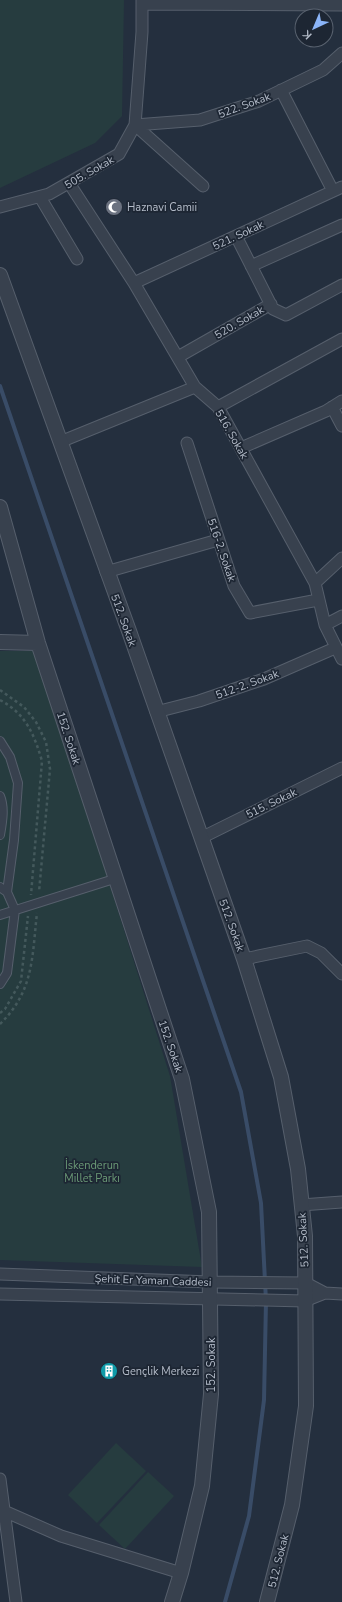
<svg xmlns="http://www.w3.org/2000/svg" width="342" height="1602" font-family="'Nunito Sans',sans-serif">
	<rect width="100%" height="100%" fill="#242f3e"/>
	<path fill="#263c3f" d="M0,0h124l-2,116 -27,27 -95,45z
		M0,651h36l134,425 32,191 -202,-7z
		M116,1443l30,28 -49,52 -29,-28z
		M148,1472l26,24 -49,53 -26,-24z"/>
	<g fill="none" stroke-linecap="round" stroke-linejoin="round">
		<path stroke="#394c67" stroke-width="4" d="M0,386l241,706 20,111 5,98 -2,99 -15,116 -24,86"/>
		<g stroke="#565f6c" stroke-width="10">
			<path id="pedestrian" d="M0,741l10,16 8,26 -4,57 -7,52
				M0,796c5,12 2,27 0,39
				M0,887l7,5 8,18 -8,63 -7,11
				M0,915l114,-36"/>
		</g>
		<g stroke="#565f6c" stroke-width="13">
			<path id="minor" d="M142,4l200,1
				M281,90l52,101
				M135,125l65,-5 59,-19 64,-31 19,-17
				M135,125l68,61
				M69,183l65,100 61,104 23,20 97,176 10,42 17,34
				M40,197l37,62
				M0,207l49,-13 70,-40 16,-29 7,-93v-32
				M236,236l37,73 13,6 56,-30
				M251,266l91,-41
				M134,283l208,-96
				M178,357l93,-53
				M218,407l124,-68
				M332,407l10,19
				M60,442l135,-55
				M187,443l47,143 16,27 68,-13
				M241,448l85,-37 16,-10
				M106,572l112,-32
				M315,583l27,-25
				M325,625l17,-9
				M156,712l43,-11 65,-22 71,-31
				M201,838l141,-70
				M244,959l63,-13 14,7 21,21
				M301,1205l41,-3
				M0,1274l210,8 96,1 19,10
				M0,1294l305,7 20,-8 17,1
				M0,1479l16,123
				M4,1511l57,25 120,37"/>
		</g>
		<g stroke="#565f6c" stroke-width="16">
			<path id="tertiary" d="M0,275l129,356 115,328 37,118 17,92 7,67 1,170 -14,99 -25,97
				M0,507l38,136 144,436 27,133 2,182 -9,92 -21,87 -9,29
				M0,642l38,1"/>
		</g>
		<path stroke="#44595c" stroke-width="2.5" stroke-dasharray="3 3" stroke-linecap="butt" d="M0,690l24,17 12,15 10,20 4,27 -11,123
			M0,700c26,14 34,34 42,61l-11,134
			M0,1013l5,-4 16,-28 7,-65
			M0,1024c34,-33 32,-67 37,-111"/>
		<use href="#pedestrian" stroke="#38414e" stroke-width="8"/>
		<use href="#minor" stroke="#38414e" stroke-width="11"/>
		<use href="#tertiary" stroke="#38414e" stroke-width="14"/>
	</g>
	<defs>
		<g id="mosque-disc" transform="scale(0.9)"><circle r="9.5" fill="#6b7280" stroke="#1d2633"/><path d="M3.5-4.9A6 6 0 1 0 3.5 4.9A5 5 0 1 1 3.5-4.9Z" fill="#fff"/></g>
		<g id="building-disc" transform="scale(0.9)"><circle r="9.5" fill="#0f9aa8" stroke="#1d2633"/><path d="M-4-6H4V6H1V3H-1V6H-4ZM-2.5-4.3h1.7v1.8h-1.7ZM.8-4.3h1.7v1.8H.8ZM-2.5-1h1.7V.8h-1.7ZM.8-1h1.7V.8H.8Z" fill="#fff"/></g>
	</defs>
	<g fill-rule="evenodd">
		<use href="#mosque-disc" x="114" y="207"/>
		<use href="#building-disc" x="109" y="1371"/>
	</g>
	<g text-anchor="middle" stroke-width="3.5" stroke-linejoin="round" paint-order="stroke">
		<g font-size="11" fill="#b4bcc9" stroke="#1d2633">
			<text transform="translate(244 105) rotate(-20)" y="4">522. Sokak</text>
			<text transform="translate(89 172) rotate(-30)" y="4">505. Sokak</text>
			<text transform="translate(238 235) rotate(-25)" y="4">521. Sokak</text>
			<text transform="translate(239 322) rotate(-30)" y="4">520. Sokak</text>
			<text transform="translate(232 434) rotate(60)" y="4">516. Sokak</text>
			<text transform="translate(222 550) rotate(71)" y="4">516-2. Sokak</text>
			<text transform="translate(124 620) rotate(70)" y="4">512. Sokak</text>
			<text transform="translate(247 684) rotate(-20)" y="4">512-2. Sokak</text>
			<text transform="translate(69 738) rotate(72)" y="4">152. Sokak</text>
			<text transform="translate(271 803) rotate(-26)" y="4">515. Sokak</text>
			<text transform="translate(232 925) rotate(70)" y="4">512. Sokak</text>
			<text transform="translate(171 1046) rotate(71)" y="4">152. Sokak</text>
			<text transform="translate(303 1240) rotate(-93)" y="4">512. Sokak</text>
			<text transform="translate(153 1280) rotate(2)" y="4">Şehit Er Yaman Caddesi</text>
			<text transform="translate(211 1365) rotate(-90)" y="4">152. Sokak</text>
			<text transform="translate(278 1561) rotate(-76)" y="4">512. Sokak</text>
		</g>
		<g font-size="11" fill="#b4bcc9" stroke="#1d2633" text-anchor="start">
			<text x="127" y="211">Haznavi Camii</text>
			<text x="122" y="1375">Gençlik Merkezi</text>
		</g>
		<g font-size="11" fill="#6b9a76" stroke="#1d2633">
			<text x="92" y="1169">İskenderun<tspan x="92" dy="13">Millet Parkı</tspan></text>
		</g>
	</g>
	<g transform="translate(314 28) rotate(224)"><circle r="19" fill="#1d2633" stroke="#59626f"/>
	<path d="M0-3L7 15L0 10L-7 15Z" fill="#8ab4f8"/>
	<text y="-6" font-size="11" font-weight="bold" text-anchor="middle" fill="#b4bcc9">K</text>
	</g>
</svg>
